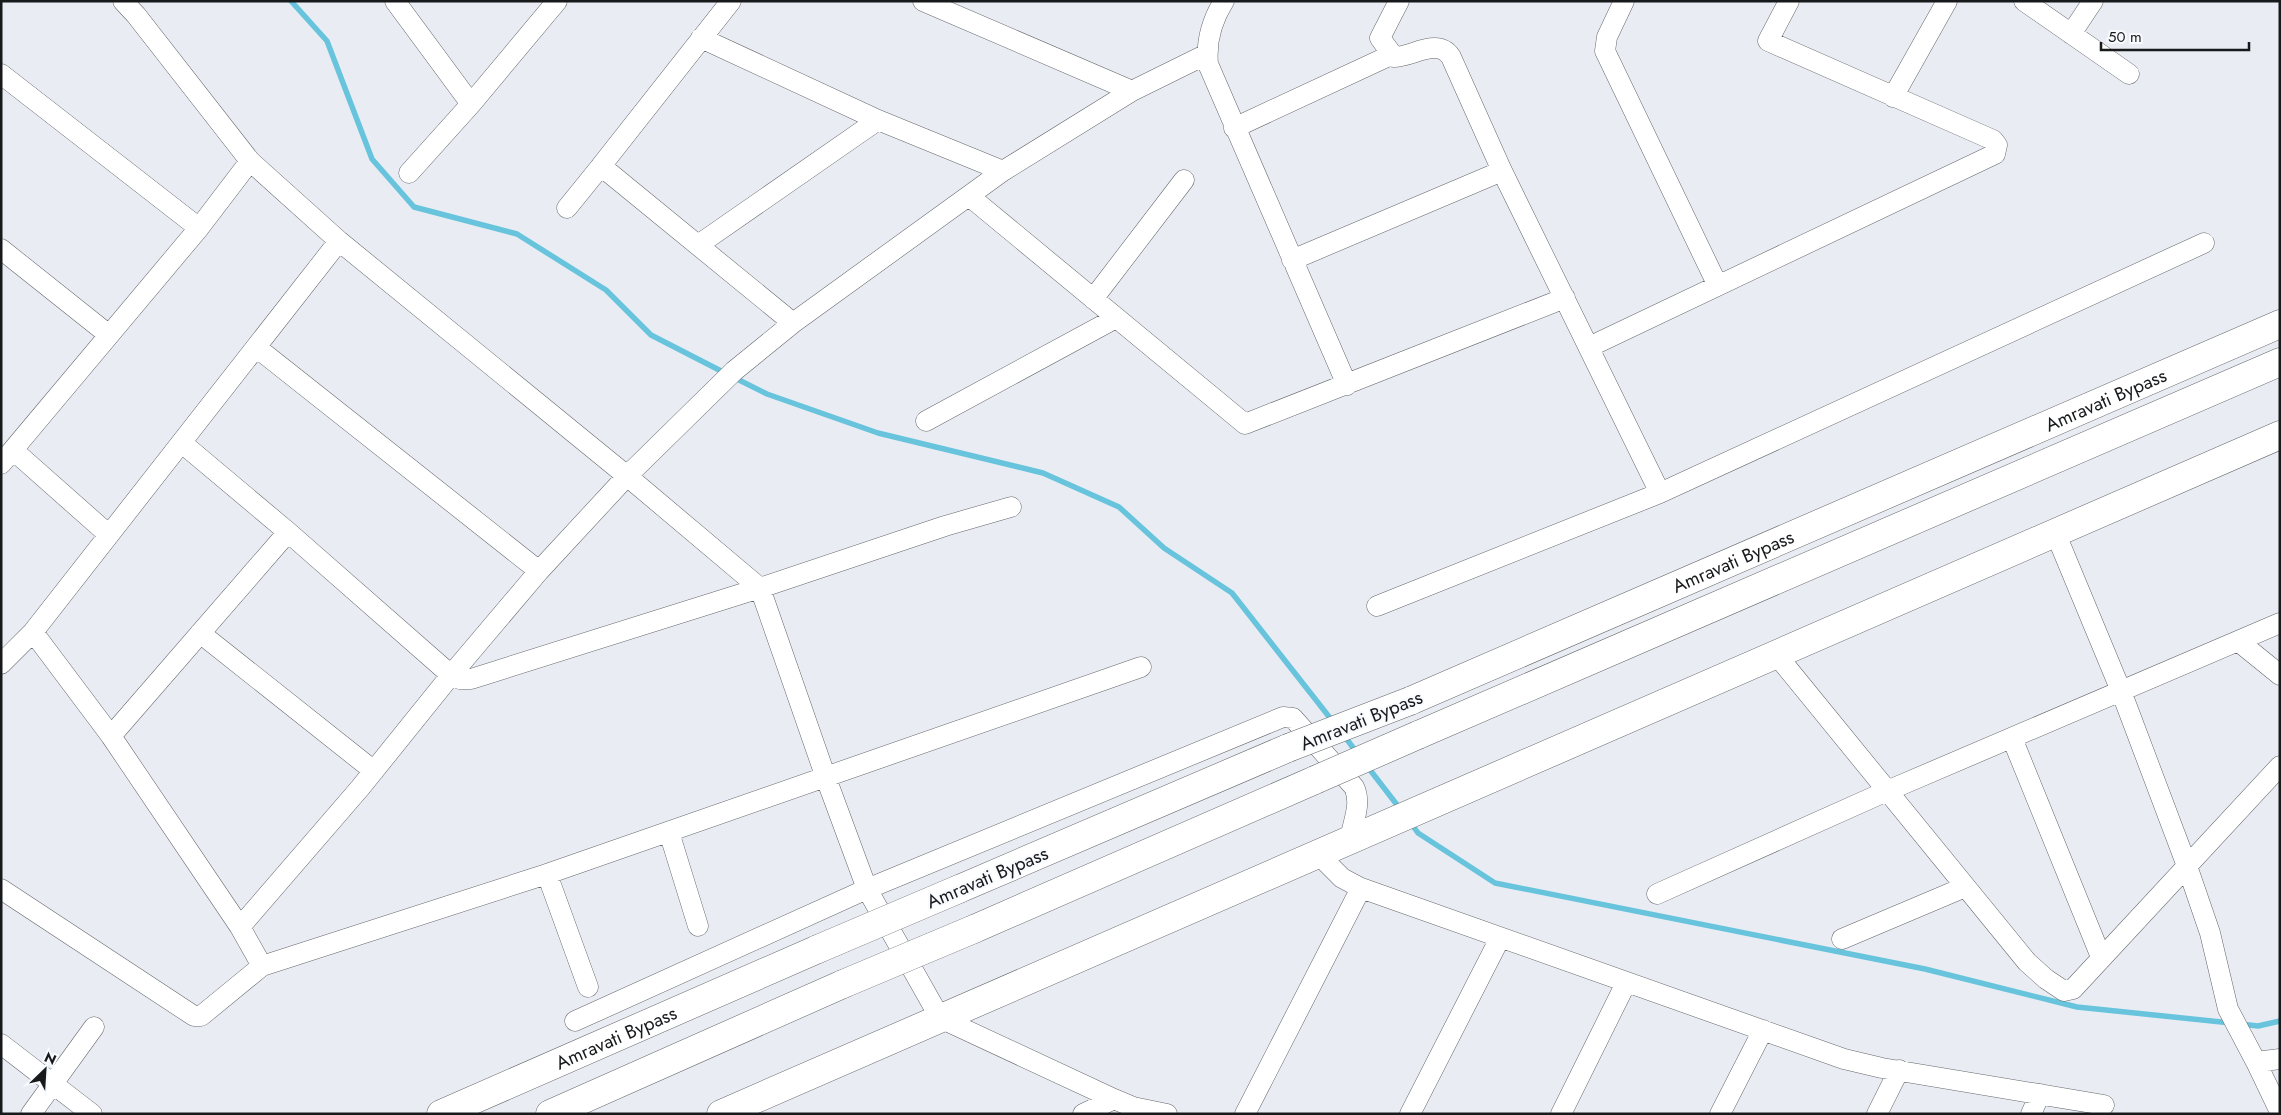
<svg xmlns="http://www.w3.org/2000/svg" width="2281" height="1115" font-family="Jost,sans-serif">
	<rect width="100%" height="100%" fill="#e9edf3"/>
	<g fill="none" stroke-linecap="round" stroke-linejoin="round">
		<path stroke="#68c4dc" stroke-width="5.5" d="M291,1l36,40 45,118 42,48 103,27 89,56 45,45 74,38
			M733,377l34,17 111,39 165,40 76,34 45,41 68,45 102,130
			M1343,734l14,19
			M1367,766l34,44
			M1410,822l8,11 77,50 430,86 152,38 154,16
			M2240,1024l18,2 22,-5"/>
		<g stroke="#64676c" stroke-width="21">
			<path id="minor" d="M123,1l13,14 114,146 89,80 288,235 133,112 66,190 41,111 73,129 174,81 19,8 34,7
				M395,1l76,103 86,-103
				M731,1l-130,165 192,157
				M923,1l209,90
				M1224,1c-12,19 -18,41 -16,63l139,321
				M1399,1l-19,37 14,19c18,0 44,-20 57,0l51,114 158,322
				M1624,1l-17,36 -2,14 112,233
				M2024,1l105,73
				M2071,34l22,-33
				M701,38l177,82 125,51
				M1,74l198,154
				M1893,97l54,-96
				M1234,128l157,-73
				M409,173l62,-69
				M969,196l276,228 320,-126
				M567,208l34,-42
				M698,245l180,-125
				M1,249l108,86
				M1292,260l210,-89
				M1093,299l91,-119
				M256,347l283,224
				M1589,347l406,-193 2,-9 -4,-5 -225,-99 21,-40
				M926,421l190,-103
				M182,443l106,89 163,143 9,4h11l289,-91 185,-62 66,-19
				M13,450l96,85
				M1,464l198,-236 51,-67
				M2055,532l66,159 66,175 23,67 18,76 28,53 24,-3
				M1377,606l283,-113 544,-250
				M33,632l78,104 129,191 22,39 285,-92 594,-207
				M200,633l174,138
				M2238,641l42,34
				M1775,653l252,309 19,17 18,12 9,-2 207,-223
				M1,664l32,-32 306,-391
				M111,736l177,-204
				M2012,738l89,219
				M669,832l29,94
				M1318,854l24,24 19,10 483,171 38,9 222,37
				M547,874l41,113
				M1,889l193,127h7l61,-50
				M1657,894l230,-103 393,-168
				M240,927l120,-139 91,-113 88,-104 88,-95 107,-105 59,-48 210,-152 129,-80 75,-37
				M1842,939l123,-52
				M575,1021l292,-132 416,-172 10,1 61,69c8,16 -1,35 -4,52
				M1,1044l91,70
				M2256,1062l24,50
				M31,1114l63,-87
				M1083,1114l31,-15
				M1245,1114l116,-226
				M1410,1114l90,-176
				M1561,1114l65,-131
				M1720,1114l43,-84
				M1877,1114l22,-44
				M2031,1114l9,-20"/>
		</g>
		<g stroke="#64676c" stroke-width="29">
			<path id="secondary" d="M721,1114l1559,-679"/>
		</g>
		<g stroke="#64676c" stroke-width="29">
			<g id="trunk">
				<path id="s1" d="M1410,701l870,-377"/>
				<path d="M1418,735l862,-373"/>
				<path d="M959,889l329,-141"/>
				<path d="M974,929l341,-149"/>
				<path id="s2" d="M441,1114l377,-165"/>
				<path d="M550,1114l293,-130"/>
			</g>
		</g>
		<use href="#minor" stroke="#fff" stroke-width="20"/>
		<use href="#secondary" stroke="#fff" stroke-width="28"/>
		<use href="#trunk" stroke="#fff" stroke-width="28"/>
		<g stroke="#64676c" stroke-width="29" stroke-linecap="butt">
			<path id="trunk-bridge" d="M1288,748l122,-47
				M1315,780l103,-45
				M818,949l141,-60
				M843,984l131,-55"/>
		</g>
		<use href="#trunk-bridge" stroke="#fff" stroke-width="28"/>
	</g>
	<g text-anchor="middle" stroke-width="4" stroke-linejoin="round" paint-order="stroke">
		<g font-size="19" fill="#17191b" stroke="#f8fafe">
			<text dy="7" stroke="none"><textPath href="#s1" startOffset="758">Amravati Bypass</textPath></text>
			<text dy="7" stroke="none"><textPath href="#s1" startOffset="352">Amravati Bypass</textPath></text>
			<text transform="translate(1361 720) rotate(-22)" y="7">Amravati Bypass</text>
			<text transform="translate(987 877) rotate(-23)" y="7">Amravati Bypass</text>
			<text dy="7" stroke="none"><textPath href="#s2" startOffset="191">Amravati Bypass</textPath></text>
		</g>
	</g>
	<rect width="2281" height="1115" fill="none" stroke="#17191b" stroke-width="5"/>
	<g transform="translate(45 1070) rotate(25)" stroke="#f8fafe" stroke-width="4" paint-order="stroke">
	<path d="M0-4L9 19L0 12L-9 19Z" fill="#17191b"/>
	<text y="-8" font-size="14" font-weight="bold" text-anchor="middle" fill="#17191b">N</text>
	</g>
	<path d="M2101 42v8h148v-8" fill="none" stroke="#17191b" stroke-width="2.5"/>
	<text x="2108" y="42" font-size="15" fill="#17191b" stroke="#f8fafe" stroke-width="4" paint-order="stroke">50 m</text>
</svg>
